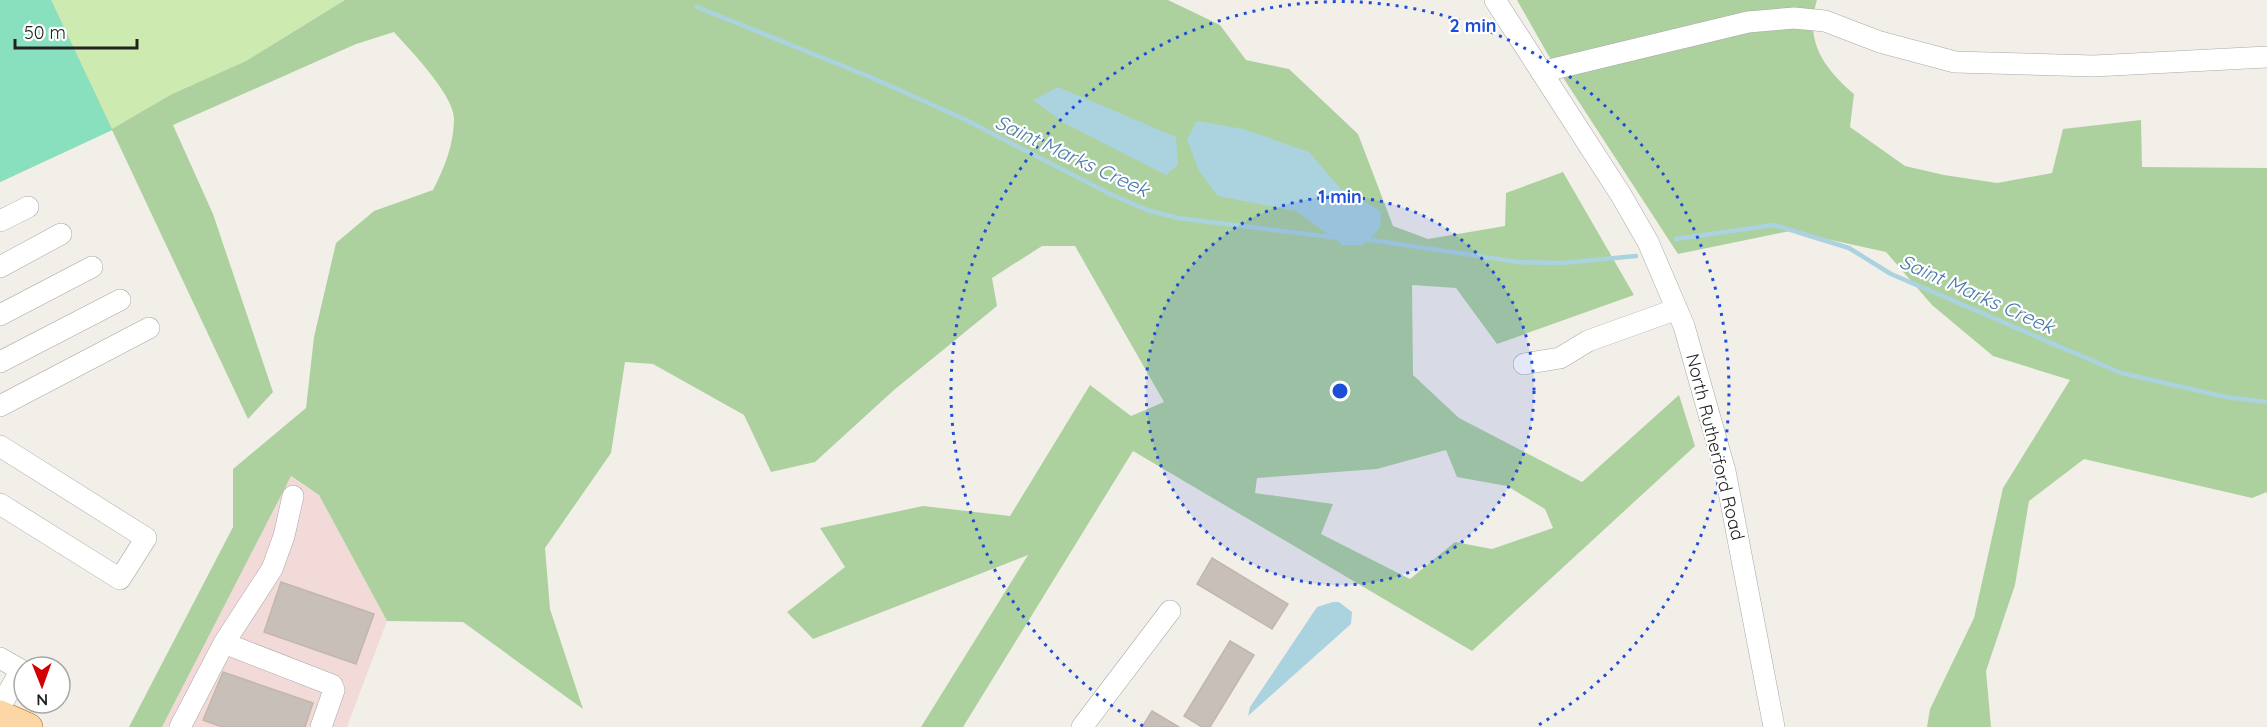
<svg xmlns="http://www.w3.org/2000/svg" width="2267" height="727" font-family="Quicksand,sans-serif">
	<rect width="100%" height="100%" fill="#f2efe9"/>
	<path fill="#f2dad9" d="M290,476l29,19 68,126 -40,106h-185z"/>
	<path fill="#cdebb0" d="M51,0h294l-99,61 -74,33 -60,36z"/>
	<path fill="#add19e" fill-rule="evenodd" d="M0,0h51l61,129 60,-35 74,-33 99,-61h823l52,25 26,35 43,9 69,65 35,92 35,13 77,-13 1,-33 57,-21 71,123 -137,49 -41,-56 -44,-3 1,90 46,43 123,64 97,-87 16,51 -223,205 -339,-200 -170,276h-42l107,-172 -215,84 -26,-27 58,-45 -25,-39 103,-22 87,10 80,-131 41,31 33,-14 -89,-156h-33l-50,32 5,28 -103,84 -79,72 -44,10 -27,-57 -91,-51 -28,-2 -14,91 -66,95 5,61 33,100 -120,-87 -76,-1 -68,-126 -28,-19 -129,251h-33l104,-200v-58l73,-61 8,-71 22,-94 38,-32 59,-21c11,-21 21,-46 21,-71 0,-24 -44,-69 -60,-87l-38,12 -183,81 40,89 60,178 -25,27 -136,-289 -112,52zM1446,450l11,27 50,9 38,23 8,19 -61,21 -37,-7 -45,37 -89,-45 12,-30 -78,-11 2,-15 120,-9z
		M1517,0h300c-13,41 7,68 37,94l-4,33 55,39 39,9 53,8 55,-10 11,-44 78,-9 1,47 125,1v324l-15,6 -168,-39 -55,42 -14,84 -29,86 5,56h-64l3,-18 44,-91 29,-130 67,-108 -77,-24 -61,-51 -46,-53 -96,-21 -112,23 -131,-201z"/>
	<path fill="#88e0be" d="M0,0h51l61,130 -112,52z"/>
	<path fill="#aad3df" d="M1058,87l118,50 2,28 -12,10 -102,-52 -31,-23z
		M1197,121l46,8 66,23 32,37 40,22 -1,17 -17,17h-20l-47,-34 -78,-15 -19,-25 -12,-32z
		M1333,602h6l13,10 -1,12 -103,92 2,-9 67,-100z"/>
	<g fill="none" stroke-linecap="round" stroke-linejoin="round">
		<path stroke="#aad3df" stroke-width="4.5" d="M697,7l173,70 94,42 148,76 35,15 31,8 160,20
			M1365,239l153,23 44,1 74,-7
			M1676,239l98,-14 75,23 42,26 230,99 105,24 41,5"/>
	</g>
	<path fill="#c7bfb8" stroke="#c4b6ab" stroke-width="1.5" d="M1212,558l76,46 -16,25 -75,-45z
		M281,582l93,32 -18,50 -92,-32z
		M1230,641l24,14 -44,72h-8l-18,-11z
		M223,672l90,31 -8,24h-83l-19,-7z
		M1152,711l27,16h-37z"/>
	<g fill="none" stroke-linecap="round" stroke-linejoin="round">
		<g stroke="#a9a9a9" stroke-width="22">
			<path id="minor" d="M1495,0l126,195 27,47 36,84 41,145 49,256
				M1541,72l207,-50 46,-4 31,3 55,21 75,20 139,4 173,-9
				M0,221l28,-14
				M0,267l61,-33
				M0,315l92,-48
				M0,362l120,-62
				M1524,364l36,-6 28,-17 89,-32
				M0,406l149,-78
				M0,446l146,92 -26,41 -120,-75
				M224,643l108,42 2,5 -13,37
				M0,658l21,12 -21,37
				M180,727l44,-84 48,-74 12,-33 9,-40
				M1082,727l88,-116"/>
		</g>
		<g stroke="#a06b00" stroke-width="28">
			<path id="major" d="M0,714l29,13"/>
		</g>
		<use href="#minor" stroke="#fff" stroke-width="21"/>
		<use href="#major" stroke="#fcd6a4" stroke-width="27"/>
	</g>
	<circle cx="1340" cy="391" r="194" fill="#1d4ed8" fill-opacity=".12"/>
	<g fill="none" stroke="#1d4ed8" stroke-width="3" stroke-dasharray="3 6">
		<circle cx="1340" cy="391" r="194"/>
		<path d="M1143 726A389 389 0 1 1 1537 726"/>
	</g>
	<g text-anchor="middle" stroke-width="4.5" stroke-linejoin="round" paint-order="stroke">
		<g font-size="18" fill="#222" stroke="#fff">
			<text transform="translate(1715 447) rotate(76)" y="6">North Rutherford Road</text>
		</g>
		<g font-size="20" font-style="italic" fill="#4a7aab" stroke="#fff">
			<text transform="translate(1072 156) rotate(25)" y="7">Saint Marks Creek</text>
			<text transform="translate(1977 294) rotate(24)" y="7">Saint Marks Creek</text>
		</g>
	</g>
	<circle cx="1340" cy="391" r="9" fill="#1d4ed8" stroke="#fff" stroke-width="3"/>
	<g font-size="18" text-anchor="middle" font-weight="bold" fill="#1d4ed8" stroke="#fff" stroke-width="4.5" stroke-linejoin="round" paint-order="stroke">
		<text x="1473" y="32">2 min</text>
		<text x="1340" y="203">1 min</text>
	</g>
	<g transform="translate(42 685) rotate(179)"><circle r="28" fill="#ffffff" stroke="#a7a7a7" stroke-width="1.5"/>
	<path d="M0-4.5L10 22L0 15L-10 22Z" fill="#d40000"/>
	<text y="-9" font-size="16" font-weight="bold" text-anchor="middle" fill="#222222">N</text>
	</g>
	<path d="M15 39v9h122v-9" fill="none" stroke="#222222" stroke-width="3"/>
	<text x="24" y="39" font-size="18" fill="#222222" stroke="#ffffff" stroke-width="4.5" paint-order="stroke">50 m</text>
</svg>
